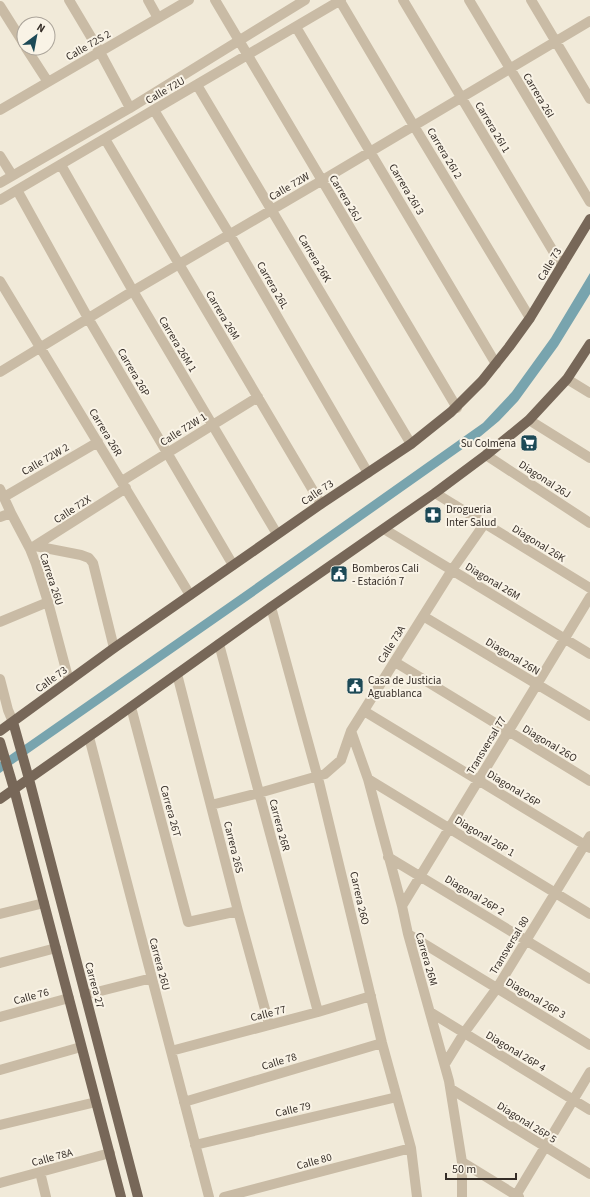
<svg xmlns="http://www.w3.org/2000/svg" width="590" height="1197" font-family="'Source Sans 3',sans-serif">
	<rect width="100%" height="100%" fill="#f1ead9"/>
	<path fill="#78a4ae" d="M590,273v21l-32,52 -40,55 -19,20 -18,15 -234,165 -247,172v-11l241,-168 242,-171 29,-31 39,-54z"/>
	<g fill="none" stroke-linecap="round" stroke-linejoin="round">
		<path stroke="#c9bba5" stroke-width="10" d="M69,0l31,52 30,56
			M148,0l10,18
			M215,0l242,408
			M403,0l159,266
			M469,0l121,202
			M531,0l59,99
			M340,1l74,125 116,192
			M0,6l24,38
			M296,27l200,337
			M26,48l22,34
			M197,85l214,359
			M0,110l189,-110
			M154,110l76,125 138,238
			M105,139l216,365
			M0,156l12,19
			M61,165l72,126 144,243
			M0,183l130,-75 175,-108
			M17,190l71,128 145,247
			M0,200l341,-200
			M0,281l190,314
			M0,372l133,-81 188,-110 269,-160
			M567,379l23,14
			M529,420l61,38
			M486,455l104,68
			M122,481l136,-84
			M0,489l11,24 19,36 6,15 12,38 21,79
			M435,493l155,95
			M4,497l94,-55
			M0,517l11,-4
			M384,529l206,125
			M35,546l46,9 8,3 4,5 21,85
			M33,547l93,-59
			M271,607l48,175 63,261 29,105 6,49
			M423,616l167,100
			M0,622l48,-20
			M219,644l99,368
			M395,662l195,119
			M177,674l61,237 31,113
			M0,679l8,31 5,12
			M131,707l57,215 50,-11
			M364,711l226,137
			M351,731l17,48 34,127 6,28 41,147 13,81v35
			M89,737l120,460
			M368,779l222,135
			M211,805l48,-12 66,-19 16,-14 10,-29 101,-161 33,-47
			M388,857l202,122
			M402,906l188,-309
			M0,914l44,-11
			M408,934l182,111
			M0,963l56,-15
			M85,995l67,-17
			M430,1012l160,98
			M0,1017l69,-19
			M171,1051l147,-39 53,-16
			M445,1064l19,-31 33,-45 93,-152
			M0,1070l81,-23
			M451,1089l139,85
			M184,1102l198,-59
			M0,1125l96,-23
			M195,1145l202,-48
			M462,1162l57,35
			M40,1172l6,25
			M0,1183l110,-30
			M224,1197l187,-49
			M515,1197l75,-125"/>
		<path stroke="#776758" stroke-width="10" d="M13,722l16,57 109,418
			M0,731l114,-83 207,-144 90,-60 40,-32 31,-31 27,-34 21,-29 60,-99
			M0,742l14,47 107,408
			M0,799l111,-78 160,-114 164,-114 51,-38 43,-35 38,-41 23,-35"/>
	</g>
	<defs>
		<g id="supermarket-square" transform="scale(0.9)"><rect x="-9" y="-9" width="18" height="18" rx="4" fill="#1c4956" stroke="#f9f3e6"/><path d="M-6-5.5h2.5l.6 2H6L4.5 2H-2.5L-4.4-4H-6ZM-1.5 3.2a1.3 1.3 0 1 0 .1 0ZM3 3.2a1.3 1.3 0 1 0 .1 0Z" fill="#fff"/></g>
		<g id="pharmacy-square" transform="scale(0.9)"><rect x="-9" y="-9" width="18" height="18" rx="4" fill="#1c4956" stroke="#f9f3e6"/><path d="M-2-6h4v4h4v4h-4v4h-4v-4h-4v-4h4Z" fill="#fff"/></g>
		<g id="civic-square" transform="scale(0.9)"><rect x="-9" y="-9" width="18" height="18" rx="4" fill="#1c4956" stroke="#f9f3e6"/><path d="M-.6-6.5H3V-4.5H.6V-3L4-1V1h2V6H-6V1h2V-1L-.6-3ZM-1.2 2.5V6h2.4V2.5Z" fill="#fff"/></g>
	</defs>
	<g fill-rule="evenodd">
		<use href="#supermarket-square" x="529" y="443"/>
		<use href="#pharmacy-square" x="433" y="515"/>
		<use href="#civic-square" x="339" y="574"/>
		<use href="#civic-square" x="355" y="686"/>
	</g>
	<g text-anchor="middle" stroke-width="4" stroke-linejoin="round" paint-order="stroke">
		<g font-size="11" fill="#352d27" stroke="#f9f3e6">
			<text transform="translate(88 45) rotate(-30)" y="4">Calle 72S 2</text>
			<text transform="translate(165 90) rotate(-30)" y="4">Calle 72U</text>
			<text transform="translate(539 95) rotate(59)" y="4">Carrera 26I</text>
			<text transform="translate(493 127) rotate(59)" y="4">Carrera 26I 1</text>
			<text transform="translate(445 153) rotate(59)" y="4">Carrera 26I 2</text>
			<text transform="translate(289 186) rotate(-30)" y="4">Calle 72W</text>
			<text transform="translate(407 189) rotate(59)" y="4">Carrera 26I 3</text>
			<text transform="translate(346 198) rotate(59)" y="4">Carrera 26J</text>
			<text transform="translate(315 258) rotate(59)" y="4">Carrera 26K</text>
			<text transform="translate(549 264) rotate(-59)" y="4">Calle 73</text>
			<text transform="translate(273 285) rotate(60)" y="4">Carrera 26L</text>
			<text transform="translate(223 315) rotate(59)" y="4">Carrera 26M</text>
			<text transform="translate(178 344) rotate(59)" y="4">Carrera 26M 1</text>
			<text transform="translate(134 372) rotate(60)" y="4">Carrera 26P</text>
			<text transform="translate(183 429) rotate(-32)" y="4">Calle 72W 1</text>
			<text transform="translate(106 432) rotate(59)" y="4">Carrera 26R</text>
			<text transform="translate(45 459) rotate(-30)" y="4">Calle 72W 2</text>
			<text transform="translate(545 479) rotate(33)" y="4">Diagonal 26J</text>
			<text transform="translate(317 492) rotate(-34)" y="4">Calle 73</text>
			<text transform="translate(72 509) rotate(-33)" y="4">Calle 72X</text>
			<text transform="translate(539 543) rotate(32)" y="4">Diagonal 26K</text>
			<text transform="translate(52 579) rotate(72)" y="4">Carrera 26U</text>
			<text transform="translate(493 581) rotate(31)" y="4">Diagonal 26M</text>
			<text transform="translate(391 644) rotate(-58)" y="4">Calle 73A</text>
			<text transform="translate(513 656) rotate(31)" y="4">Diagonal 26N</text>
			<text transform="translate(51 679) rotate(-36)" y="4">Calle 73</text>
			<text transform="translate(550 743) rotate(31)" y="4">Diagonal 26O</text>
			<text transform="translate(486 745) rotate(-59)" y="4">Transversal 77</text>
			<text transform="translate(514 788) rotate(31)" y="4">Diagonal 26P</text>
			<text transform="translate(171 811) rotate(75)" y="4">Carrera 26T</text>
			<text transform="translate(280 825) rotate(75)" y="4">Carrera 26R</text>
			<text transform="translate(485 836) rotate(31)" y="4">Diagonal 26P 1</text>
			<text transform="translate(234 847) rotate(76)" y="4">Carrera 26S</text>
			<text transform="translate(475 895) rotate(31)" y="4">Diagonal 26P 2</text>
			<text transform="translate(360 898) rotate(77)" y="4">Carrera 26O</text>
			<text transform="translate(509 945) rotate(-59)" y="4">Transversal 80</text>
			<text transform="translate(427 959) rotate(74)" y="4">Carrera 26M</text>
			<text transform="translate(160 964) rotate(75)" y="4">Carrera 26U</text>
			<text transform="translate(95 985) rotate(75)" y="4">Carrera 27</text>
			<text transform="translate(31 996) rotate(-15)" y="4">Calle 76</text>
			<text transform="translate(536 998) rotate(31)" y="4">Diagonal 26P 3</text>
			<text transform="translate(268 1013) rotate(-14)" y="4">Calle 77</text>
			<text transform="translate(516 1051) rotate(31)" y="4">Diagonal 26P 4</text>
			<text transform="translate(279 1061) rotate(-17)" y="4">Calle 78</text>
			<text transform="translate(293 1109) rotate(-13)" y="4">Calle 79</text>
			<text transform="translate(527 1122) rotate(32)" y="4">Diagonal 26P 5</text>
			<text transform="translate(52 1157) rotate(-15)" y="4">Calle 78A</text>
			<text transform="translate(314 1161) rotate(-15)" y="4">Calle 80</text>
		</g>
		<g font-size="11" fill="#352d27" stroke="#f9f3e6" text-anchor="start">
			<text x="516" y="447" text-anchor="end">Su Colmena</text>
			<text x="446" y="513">Drogueria<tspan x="446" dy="13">Inter Salud</tspan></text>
			<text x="352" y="572">Bomberos Cali<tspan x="352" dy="13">- Estación 7</tspan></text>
			<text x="368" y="684">Casa de Justicia<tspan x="368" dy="13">Aguablanca</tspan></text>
		</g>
	</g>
	<g transform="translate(36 36) rotate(32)"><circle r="19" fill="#f9f3e6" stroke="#aba49a"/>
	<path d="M0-3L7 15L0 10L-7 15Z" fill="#1c4956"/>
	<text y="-6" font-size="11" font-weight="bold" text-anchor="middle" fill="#352d27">N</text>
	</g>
	<path d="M446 1173v6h70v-6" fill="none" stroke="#352d27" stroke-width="2"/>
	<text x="452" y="1173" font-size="12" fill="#352d27" stroke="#f9f3e6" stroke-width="3" paint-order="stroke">50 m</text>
</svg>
